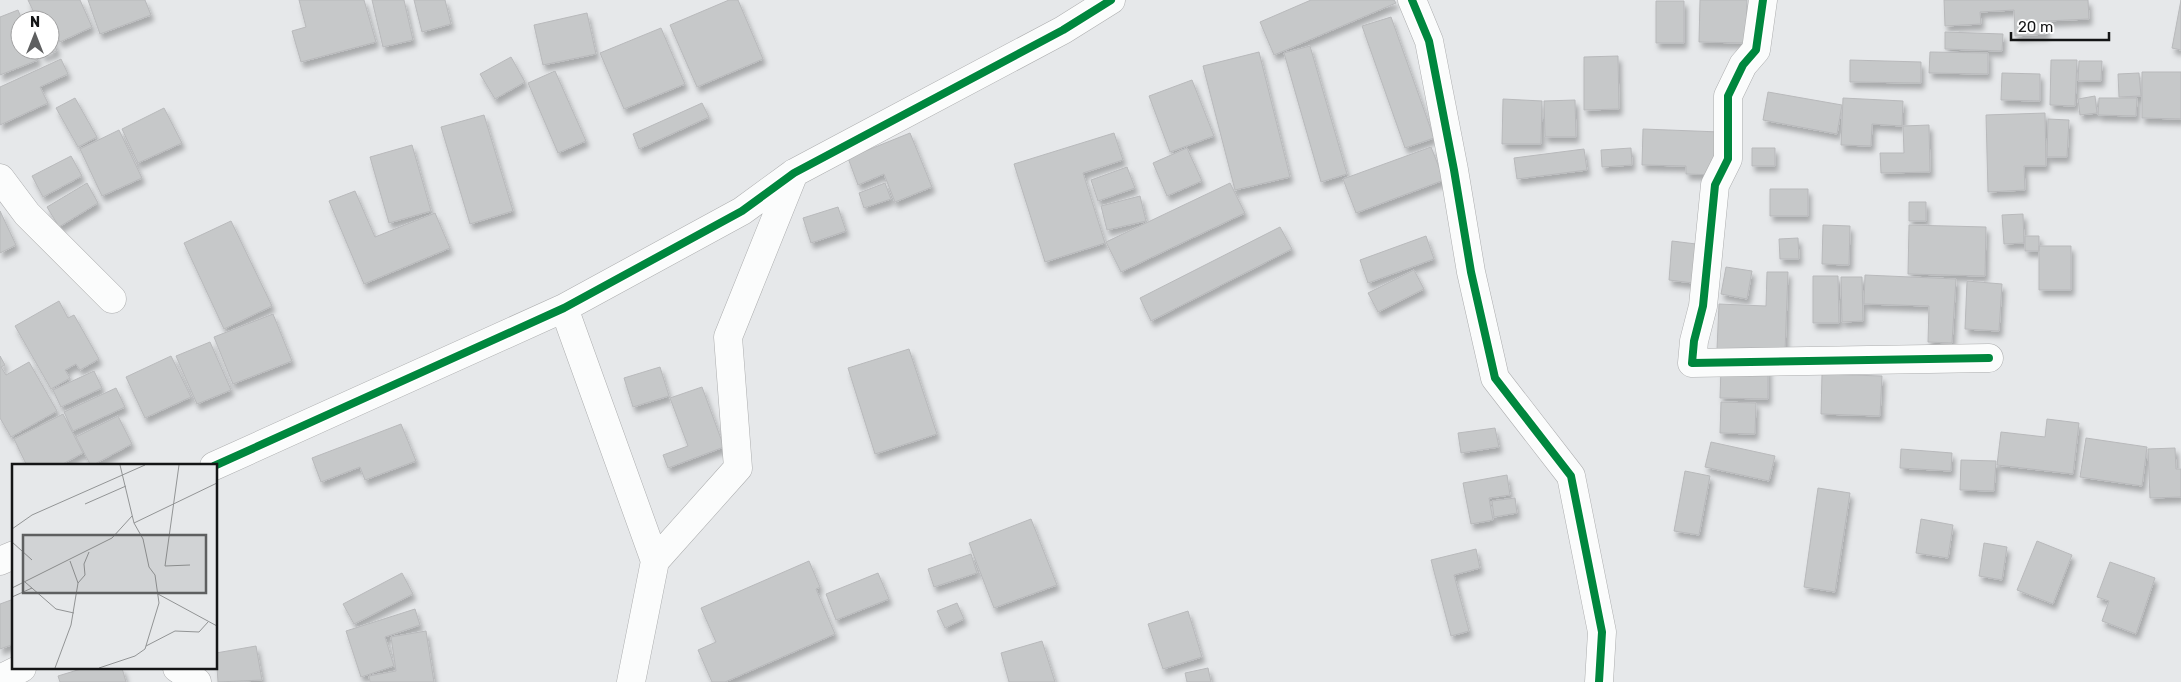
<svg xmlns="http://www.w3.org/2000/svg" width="2181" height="682" font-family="Rubik,sans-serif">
	<defs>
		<filter id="shadow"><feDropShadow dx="3" dy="5.5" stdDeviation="2.5" flood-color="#0004"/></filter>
	</defs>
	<rect width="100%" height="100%" fill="#e6e8ea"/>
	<path fill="#c6c8c9" stroke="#b8b9bb" filter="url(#shadow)" d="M28,0h52l12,27 -32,15 -12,-27 -11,4z
		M88,0h57l6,15 -51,19z
		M299,0h65l12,42 -75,20 -9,-31 14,-4z
		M372,0h32l9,40 -30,7z
		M414,0h31l6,24 -29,8z
		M729,0h9l25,59 -66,28 -27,-62z
		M1311,0h83l2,3 -122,52 -14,-33z
		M1700,0h47l-1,43 -47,-1z
		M1944,0h144l1,19 -43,2v13l-31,2 -1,-26 -34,2 1,12 -36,2z
		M2181,0v50l-9,-2z
		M1656,1h28v42h-28z
		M18,10l4,10h-2v30h14l4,10 -38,15v-58z
		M587,13l9,41 -53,11 -9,-40z
		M1391,17l43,121 -29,10 -43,-122z
		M661,28l24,56 -61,25 -24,-56z
		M50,30l7,21 -14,5 -3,-6h10z
		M1945,32l58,2 -1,17 -57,-2z
		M1310,46l37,128 -26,8 -37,-129z
		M1259,52l31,125 -55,13 -32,-124z
		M1930,52l58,1v21l-59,-1z
		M1618,56l1,53 -35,1v-53z
		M511,57l14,25 -30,17 -15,-25z
		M61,59l7,15 -28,13 8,16 -48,22v-38z
		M1850,60l71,2v21l-71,-1z
		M2051,60h26l-2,46 -25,-1z
		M2079,61h23l-1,20h-23z
		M555,71l31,70 -28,12 -30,-70z
		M2142,72h39v47l-39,-1z
		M2002,73l38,1v27l-39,-1z
		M2139,73l2,23 -22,1 -1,-23z
		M1192,80l22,56 -44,16 -21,-56z
		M1768,92l74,13 -5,29 -74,-14z
		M2095,96l2,17 -17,2 -2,-16z
		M75,98l22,39 -19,10 -22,-39z
		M1843,98l60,3 -1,25 -30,-2 -1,22 -30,-1z
		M2099,98h38l-1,18 -38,-1z
		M1503,99l39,2 -1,43h-39z
		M1575,100l1,37h-31l-1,-36z
		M702,103l7,14 -70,32 -6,-15z
		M164,108l18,35 -44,20 -16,-34z
		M2045,113l1,53h-22l1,24 -37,2 -2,-77z
		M484,115l29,96 -43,13 -29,-97z
		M2048,119l21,1 -2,37h-20z
		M1929,125l1,47 -49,1 -1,-20h24l-1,-27z
		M1643,129l77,3 -1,43 -33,-1v-8l-44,-1z
		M119,130l23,48 -40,18 -22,-47z
		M910,133l22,54 -37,15 -11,-28 -26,11 -10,-27z
		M1114,133l9,27 -40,13 22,70 -60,19 -31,-98z
		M412,145l19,66 -42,12 -19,-66z
		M1431,147l13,33 -88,33 -13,-34z
		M1187,148l15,33 -35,15 -14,-33z
		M1631,148l1,17 -30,2 -1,-17z
		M1752,148h23v18h-23z
		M1584,149l3,21 -70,9 -3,-21z
		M71,156l11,20 -39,21 -11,-21z
		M1127,167l8,21 -37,13 -7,-21z
		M87,183l11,20 -39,24 -12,-20z
		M885,183l6,16 -27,9 -5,-15z
		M1230,183l15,30 -124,59 -15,-30z
		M1770,189h38v27h-38z
		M355,191l20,46 60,-24 15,35 -86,36 -35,-83z
		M1140,196l6,25 -39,9 -6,-24z
		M1909,202h17v19h-17z
		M838,207l8,24 -35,12 -8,-25z
		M0,211l16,34 -16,8z
		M2023,214l1,29 -20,1 -2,-29z
		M231,221l41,85 -48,23 -40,-86z
		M1823,225l27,1 -1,39 -27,-1z
		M1909,225l77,2 -1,49 -77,-2z
		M1280,227l12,22 -141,72 -11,-23z
		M1426,236l8,23 -66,24 -8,-23z
		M2025,236h14v15h-14z
		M1798,238l1,21h-19l-1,-20z
		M1672,241l32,4 -3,39 -32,-4z
		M2039,246h32v44h-32z
		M1726,267l26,4 -5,28 -26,-5z
		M1414,270l10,19 -46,23 -10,-19z
		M1767,272h21l-3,79 -68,-2 2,-45 47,2z
		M1865,275l91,4 -4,64 -24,-1 1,-36 -65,-2z
		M1813,276h25l1,47h-26z
		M1841,277h21l1,44 -21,1z
		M1967,281l35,3 -3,47 -34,-2z
		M59,301l9,17 6,-3 25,44 -19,11 -4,-6 -11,6 5,8 -19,11 -36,-63z
		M273,314l19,47 -59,23 -19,-47z
		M210,342l21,48 -34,14 -21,-48z
		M909,349l28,85 -62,20 -27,-86z
		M0,356l5,9 -4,2 5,8 23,-13 28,49 -46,26 -11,-19z
		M171,356l20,41 -46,21 -19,-41z
		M660,367l9,29 -36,11 -9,-29z
		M1721,367l47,1v31l-48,-1z
		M94,371l8,17 -41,19 -8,-17z
		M1822,374l60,2 -2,40 -59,-2z
		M702,387l22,60 -56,21 -5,-13 25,-9 -18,-48z
		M116,388l9,19 -52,24 -9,-19z
		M1721,402l35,1 -1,31 -35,-1z
		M63,414l20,39 -24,13h-32l-13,-27z
		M118,416l14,28 -41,22 -15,-29z
		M2047,419l32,4 -6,51 -76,-9 4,-33 44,5z
		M401,424l15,37 -51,19 -5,-13 -39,15 -9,-24z
		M1495,428l4,19 -38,6 -3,-20z
		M2086,438l61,9 -5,39 -62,-9z
		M1711,442l64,14 -6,25 -64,-14z
		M2175,448l1,21h5v28l-31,1 -2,-49z
		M1901,449l51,4 -1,18 -51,-3z
		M1961,460l35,1 -2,30 -34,-1z
		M1685,471l25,5 -11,59 -25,-4z
		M1507,475l3,20 -21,3 4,22 -22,4 -8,-41z
		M1818,488l32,5 -15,99 -31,-5z
		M1515,498l2,15 -23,4 -2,-16z
		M1031,519l26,66 -63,23 -25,-65z
		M1921,519l32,6 -5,33 -32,-5z
		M2037,541l35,14 -19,49 -36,-14z
		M1984,543l23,4 -5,33 -23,-4z
		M1476,549l4,19 -26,7 15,56 -18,5 -20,-76z
		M971,554l6,19 -43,14 -6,-18z
		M809,561l11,26 -4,2 19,45 -110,48h-13l-14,-32 18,-8 -15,-34z
		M2110,562l45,16 -19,56 -34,-13 7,-20 -12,-4z
		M402,573l11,21 -59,30 -11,-20z
		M878,573l11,26 -53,21 -10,-26z
		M11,600l3,6v38l-14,5v-45z
		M957,603l7,16 -19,9 -8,-17z
		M415,609l5,16 -35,12 9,29 -33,11 -15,-46z
		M1188,611l14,46 -39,12 -15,-45z
		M426,631l8,51h-64l-1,-6 27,-5 -5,-34z
		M1042,641l13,41h-46l-8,-29z
		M256,646l6,34 -44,2 -2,-29z
		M84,668h38l4,14h-66l-2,-6z
		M1208,668l3,14h-24l-2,-9z"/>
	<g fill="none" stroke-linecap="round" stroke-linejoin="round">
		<g stroke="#acadae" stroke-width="29">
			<path id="minor" d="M1412,0l17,41 25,129 17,102 24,106 76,98 31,156 -3,50
				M1763,0l-7,50 -13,15 -15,31v63l-13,26 -12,121 -9,35 -2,22 297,-5
				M0,178l27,36 85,85
				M564,308l91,253
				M214,466l350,-158 178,-97 52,-38 269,-143 48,-30
				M0,561l14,-6
				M177,668l20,14
				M0,679l22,-11
				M631,682l24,-121 83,-93 -10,-131 66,-164"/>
		</g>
		<use href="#minor" stroke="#fbfcfc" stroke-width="28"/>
		<g stroke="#fff" stroke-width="11">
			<path id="cycleway" d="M1412,0l17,41 25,129 17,102 24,106 76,98 31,156 -3,50
				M1763,0l-7,50 -13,15 -15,31v63l-13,26 -12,121 -9,35 -2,22 297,-5
				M214,466l350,-158 178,-97 52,-38 269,-143 48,-30"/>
		</g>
		<use href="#cycleway" stroke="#00873e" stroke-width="8"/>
	</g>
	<g transform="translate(12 464)">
		<rect width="205" height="205" fill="#e6e8ea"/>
		<path fill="none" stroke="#929495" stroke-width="1" d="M167,1l-14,101 25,-1M73,40l41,-18M122,59l83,-40M0,65l20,-14 113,-50M0,78l20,18M58,97l8,22M13,118l31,27 18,4M0,124l100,-50 20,-22M146,130l59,32M0,133l20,-9M134,182l29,-15 24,1 9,-10M43,204l16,-43 7,-42 7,-8 -1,-11 5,-12M87,204l36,-12 10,-7 14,-46 -4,-28 -6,-8 -6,-28 -9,-16 -14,-58"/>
		<path fill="#5e5f60" fill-opacity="0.15" stroke="#5e5f60" stroke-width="2.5" d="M11,71h183v58h-183z"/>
		<rect width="205" height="205" fill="none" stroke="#141516" stroke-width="2.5"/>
	</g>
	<g transform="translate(35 35)"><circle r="24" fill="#ffffff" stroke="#a1a1a2"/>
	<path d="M0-4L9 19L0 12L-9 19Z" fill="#5e5f60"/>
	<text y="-8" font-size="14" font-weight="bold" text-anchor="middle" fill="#141516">N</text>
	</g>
	<path d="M2011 32v8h98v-8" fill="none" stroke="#141516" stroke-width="2.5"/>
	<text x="2018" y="32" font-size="15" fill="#141516" stroke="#ffffff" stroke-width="4" paint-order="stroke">20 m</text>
</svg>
